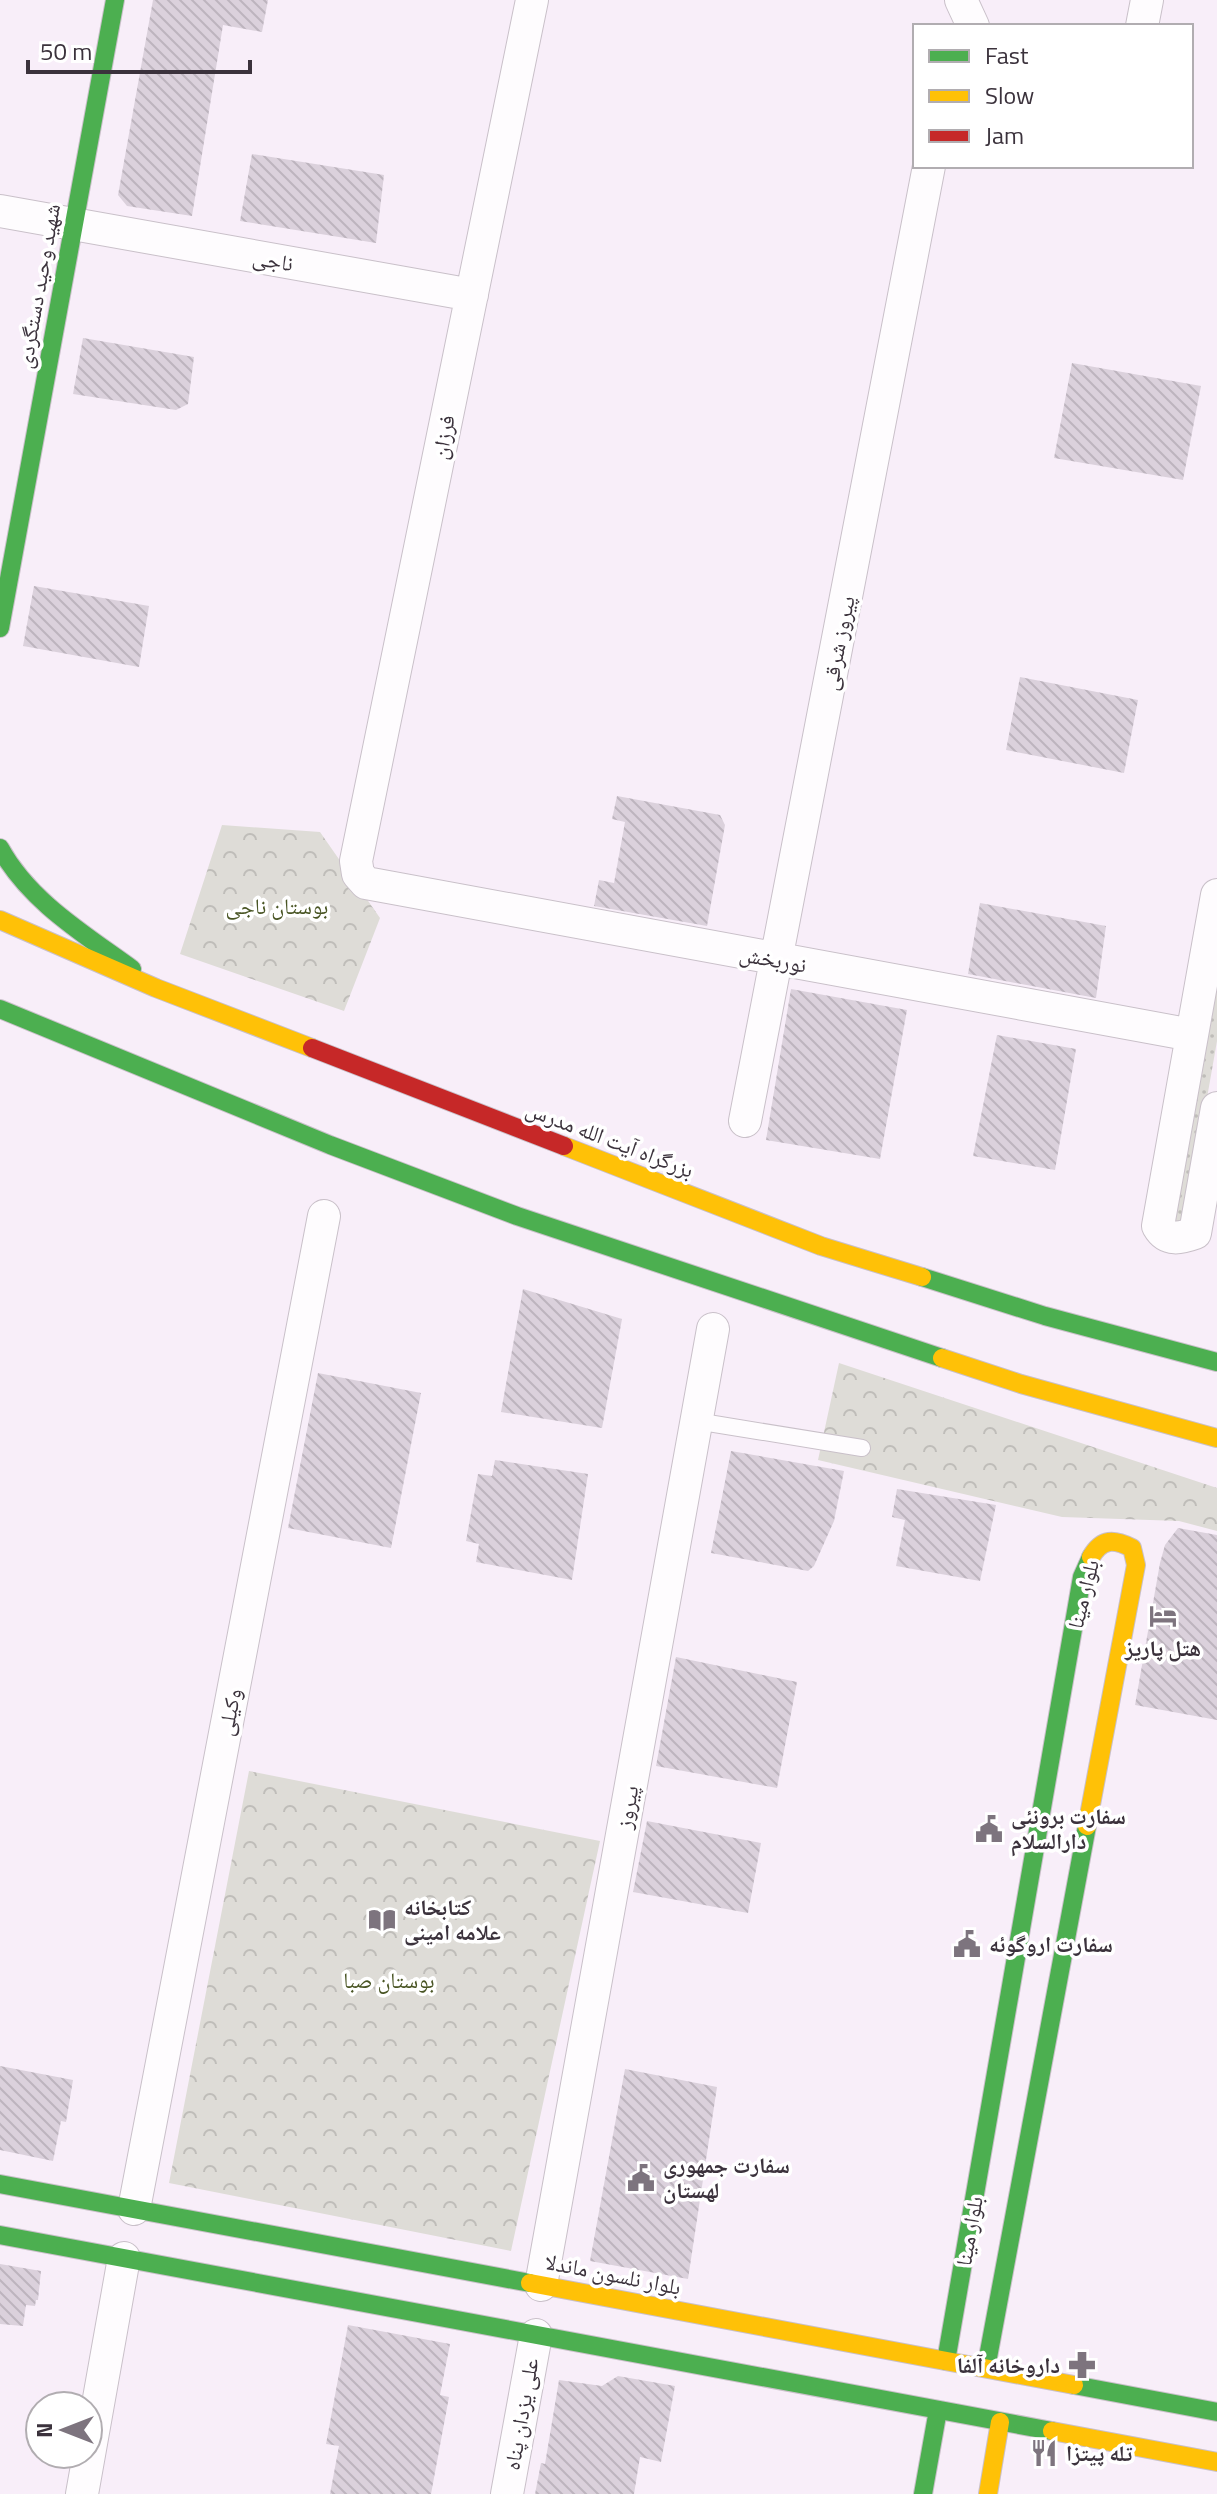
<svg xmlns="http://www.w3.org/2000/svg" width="1217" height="2494" font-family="'Titillium Web','Noto Naskh Arabic',sans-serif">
	<defs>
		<pattern id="grass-dots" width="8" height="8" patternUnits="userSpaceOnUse" patternTransform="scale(2)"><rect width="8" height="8" fill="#dedcd7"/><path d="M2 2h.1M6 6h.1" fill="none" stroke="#bfbdb9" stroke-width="1.8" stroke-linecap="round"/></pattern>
		<pattern id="park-crowns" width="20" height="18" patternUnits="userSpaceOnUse" patternTransform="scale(2)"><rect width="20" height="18" fill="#dedcd7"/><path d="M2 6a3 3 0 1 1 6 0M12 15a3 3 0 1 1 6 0" fill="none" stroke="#bfbdb9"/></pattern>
		<pattern id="building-back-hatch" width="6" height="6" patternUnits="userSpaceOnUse" patternTransform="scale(2)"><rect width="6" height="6" fill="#dbd1dc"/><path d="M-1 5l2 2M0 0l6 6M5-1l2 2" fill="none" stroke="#bdb4be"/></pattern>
	</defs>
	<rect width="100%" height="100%" fill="#f8eef9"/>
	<path fill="url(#grass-dots)" d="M1217,943v98l-33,188 -16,-2z"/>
	<path fill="url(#park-crowns)" d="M222,825l98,7 60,86 -36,93 -164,-57z
		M839,1363l378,125v43l-38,-10 -117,-4 -244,-57z
		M249,1771l351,70 -89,410 -342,-68z"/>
	<path fill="url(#building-back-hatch)" d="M153,0h115l-6,32 -39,-7 -31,191 -65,-10 -9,-11z
		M252,154l132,21 -8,68 -136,-22z
		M83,338l111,19 -6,47 -12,6 -103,-16z
		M1072,363l129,23 -18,94 -129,-22z
		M34,586l115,20 -10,61 -116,-21z
		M1020,677l118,23 -14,73 -118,-23z
		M617,796l103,19 5,10 -18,101 -113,-20 5,-26 15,3 11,-61 -13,-3z
		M980,903l126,23 -10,72 -128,-24z
		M791,989l116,21 -27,149 -114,-19z
		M997,1035l79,14 -21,121 -82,-14z
		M523,1289l99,30 -20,109 -101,-16z
		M318,1373l103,20 -30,155 -103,-20z
		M731,1451l113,20 -10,50 -20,45 -6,5 -97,-18z
		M495,1460l93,14 -16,106 -96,-18 3,-18 -13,-3 12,-67 14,2z
		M897,1489l99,16 -16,76 -84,-15 9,-46 -13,-3z
		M1178,1528l39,7v185l-82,-15 25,-142 5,-18z
		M676,1657l121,25 -20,106 -121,-22z
		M647,1821l114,22 -13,70 -115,-21z
		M0,2066l73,14 -7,42 -5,-1 -8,40 -53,-11z
		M625,2069l92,18 -29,192 -98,-18z
		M0,2264l41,7 -3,29h-2l-1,6 -9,-1 -3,21 -23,-2z
		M348,2325l102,19 -10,51 9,2 -18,97h-101l9,-48 -13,-2z
		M618,2376l57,10 -14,76 -21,-5 -6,37h-99l6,-31 4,1 14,-84 43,6z"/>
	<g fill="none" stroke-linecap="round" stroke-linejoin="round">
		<g stroke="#c9c0c9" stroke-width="18">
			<path id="lane" d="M696,1421l166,27"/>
		</g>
		<g stroke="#c9c0c9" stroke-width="34">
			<path id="street" d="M532,0l-176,861 2,13 8,9 826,152
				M961,0l12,26
				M1142,26l5,-26
				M0,211l472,84
				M1217,895l-59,331c9,16 23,12 37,7l22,-125
				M745,1121l184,-955
				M134,2209l190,-993
				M541,2285l172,-956
				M82,2494l42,-236
				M507,2494l29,-159"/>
		</g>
		<g stroke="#c9c0c9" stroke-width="20">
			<path id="fast" d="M0,628l115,-628
				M0,848c29,53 84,86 132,121
				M0,1009l330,136 187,71 425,142
				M922,1277l123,39 172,46
				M0,2184l530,99
				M0,2235l1052,196
				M946,2361l136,-784 9,-20
				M986,2368l101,-542
				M1074,2385l143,27
				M923,2494l15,-84"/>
		</g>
		<g stroke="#c9c0c9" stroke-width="20">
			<path id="slow" d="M0,920l156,68 156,60
				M564,1146l257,100 101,31
				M942,1358l79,26 196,54
				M1087,1826l49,-261 -4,-17c-18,-9 -30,-10 -41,9
				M530,2283l544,102
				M1052,2431l165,31
				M988,2494l12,-72"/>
		</g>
		<g stroke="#c9c0c9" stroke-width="20">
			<path id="jam" d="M312,1048l252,98"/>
		</g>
		<use href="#lane" stroke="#fefcfe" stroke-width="16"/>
		<use href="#street" stroke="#fefcfe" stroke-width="32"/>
		<use href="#fast" stroke="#4caf50" stroke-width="18"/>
		<use href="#slow" stroke="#ffc107" stroke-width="18"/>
		<use href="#jam" stroke="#c62828" stroke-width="18"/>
	</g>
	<defs>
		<g id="hotel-bare" transform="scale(2.16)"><path d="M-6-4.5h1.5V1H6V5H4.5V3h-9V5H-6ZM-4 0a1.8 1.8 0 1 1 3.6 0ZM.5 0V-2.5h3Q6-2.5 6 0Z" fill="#7d747e" stroke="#fff" stroke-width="2.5" paint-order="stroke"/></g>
		<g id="civic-bare" transform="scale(2.16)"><path d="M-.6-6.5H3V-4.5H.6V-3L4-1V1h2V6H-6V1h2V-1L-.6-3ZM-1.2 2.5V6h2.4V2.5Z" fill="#7d747e" stroke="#fff" stroke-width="2.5" paint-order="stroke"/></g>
		<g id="library-bare" transform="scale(2.16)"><path d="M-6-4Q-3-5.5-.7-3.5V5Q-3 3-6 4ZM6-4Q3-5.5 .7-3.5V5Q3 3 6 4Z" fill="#7d747e" stroke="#fff" stroke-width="2.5" paint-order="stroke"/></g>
		<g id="pharmacy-bare" transform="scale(2.16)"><path d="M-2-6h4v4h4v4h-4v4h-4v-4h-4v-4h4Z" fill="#7d747e" stroke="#fff" stroke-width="2.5" paint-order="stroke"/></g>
		<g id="restaurant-bare" transform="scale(2.16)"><path d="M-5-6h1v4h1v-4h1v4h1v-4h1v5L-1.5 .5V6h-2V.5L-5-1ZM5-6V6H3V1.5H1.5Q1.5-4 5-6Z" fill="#7d747e" stroke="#fff" stroke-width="2.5" paint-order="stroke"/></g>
	</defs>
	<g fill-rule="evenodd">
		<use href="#hotel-bare" x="1163" y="1616"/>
		<use href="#civic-bare" x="989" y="1829"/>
		<use href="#library-bare" x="382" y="1920"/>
		<use href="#civic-bare" x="967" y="1944"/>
		<use href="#civic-bare" x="641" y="2178"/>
		<use href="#pharmacy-bare" x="1082" y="2365"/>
		<use href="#restaurant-bare" x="1044" y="2453"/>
	</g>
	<g text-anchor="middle" stroke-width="7" stroke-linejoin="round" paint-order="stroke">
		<g font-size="22" fill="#3b323c" stroke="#fff">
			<text transform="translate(273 260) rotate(10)" y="8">ناجی</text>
			<text transform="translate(38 286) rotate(-80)" y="8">شهید وحید دستگردی</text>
			<text transform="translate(443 437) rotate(-79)" y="8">فرزان</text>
			<text transform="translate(838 643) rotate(-79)" y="8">پیروز شرقی</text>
			<text transform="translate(773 959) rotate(10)" y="8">نوربخش</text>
			<text transform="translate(610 1139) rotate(21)" y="8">بزرگراه آیت الله مدرس</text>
			<text transform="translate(1083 1594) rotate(-76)" y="8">بلوار مینا</text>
			<text transform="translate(229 1712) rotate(-79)" y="8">وكيلی</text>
			<text transform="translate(627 1807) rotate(-80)" y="8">پیروز</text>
			<text transform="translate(969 2231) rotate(-80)" y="8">بلوار مینا</text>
			<text transform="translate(613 2274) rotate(11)" y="8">بلوار نلسون ماندلا</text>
			<text transform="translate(521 2414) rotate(-80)" y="8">علی یزدان پناه</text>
		</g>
		<g font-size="22" fill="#495524" stroke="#fff">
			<text x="277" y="914">بوستان ناجی</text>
			<text x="389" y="1988">بوستان صبا</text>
		</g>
		<g font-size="22" font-weight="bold" fill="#3b323c" stroke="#fff" text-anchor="start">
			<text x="1163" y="1656" text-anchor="middle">هتل پاریز</text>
			<text x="1011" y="1824">سفارت برونئی<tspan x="1011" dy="25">دارالسلام</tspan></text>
			<text x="404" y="1915">کتابخانه<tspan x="404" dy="25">علامه امینی</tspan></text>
			<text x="989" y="1952">سفارت اروگوئه</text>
			<text x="663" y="2173">سفارت جمهوری<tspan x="663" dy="25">لهستان</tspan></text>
			<text x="1060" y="2373" text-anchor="end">داروخانه آلفا</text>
			<text x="1066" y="2461">تله پیتزا</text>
		</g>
	</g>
	<rect x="913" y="24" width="280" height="144" fill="#ffffff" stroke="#b1adb1" stroke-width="2"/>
	<rect x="929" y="50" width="40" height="12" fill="#4caf50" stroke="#b1adb1" stroke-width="2"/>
	<text x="985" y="64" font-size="24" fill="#3b323c">Fast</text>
	<rect x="929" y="90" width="40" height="12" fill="#ffc107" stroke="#b1adb1" stroke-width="2"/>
	<text x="985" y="104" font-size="24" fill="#3b323c">Slow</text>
	<rect x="929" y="130" width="40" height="12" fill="#c62828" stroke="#b1adb1" stroke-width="2"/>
	<text x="985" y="144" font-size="24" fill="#3b323c">Jam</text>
	<g transform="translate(64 2430) rotate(270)"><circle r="38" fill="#ffffff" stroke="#b1adb1" stroke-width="2"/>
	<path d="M0-6L14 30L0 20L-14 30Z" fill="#7d747e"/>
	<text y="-12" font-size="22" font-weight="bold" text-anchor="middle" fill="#3b323c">N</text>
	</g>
	<path d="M28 60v12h222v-12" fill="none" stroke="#3b323c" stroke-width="4"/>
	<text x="40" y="60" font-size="24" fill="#3b323c" stroke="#ffffff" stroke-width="6" paint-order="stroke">50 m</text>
</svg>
